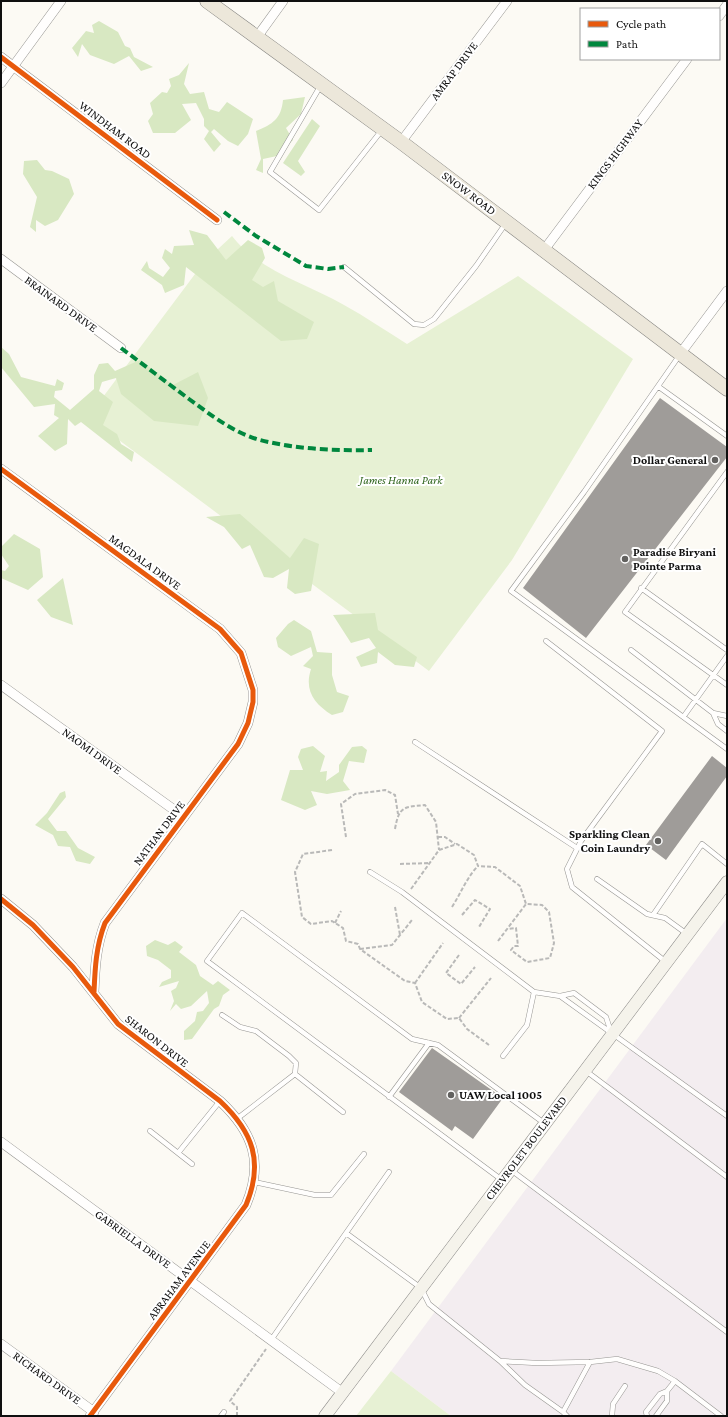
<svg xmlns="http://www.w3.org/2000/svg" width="728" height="1417" font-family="'Crimson Pro',serif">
	<rect width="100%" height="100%" fill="#fcfaf4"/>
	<path fill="#f3edf0" d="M727,918v498h-276l-60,-45z"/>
	<path fill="#e7f1d4" d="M232,236c27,35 75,48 112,69 22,12 42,26 63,39l111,-68 115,83 -121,201 -83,111 -341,-254 116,-155z
		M391,1371l60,45h-95z"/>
	<path fill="#d8e8c2" d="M99,21l19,11 7,14 5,2 4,9 19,10 -12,4 -12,-15 -15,8 -24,-9 -8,-11 -4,13 -6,-9 14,-17 8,2 -2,-8z
		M189,63l-5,21 6,10 14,-2 5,17 10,3 8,-10 26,17 -5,15 -10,12 -10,-5 -14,-12 -3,3 10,12 -7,8 -10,-13 5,-8 -5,-5v-7l-8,-16 -14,1 9,16 -16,13h-22l-5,-12 5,-7 -3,-11 12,-11 5,1 4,-7 -2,-7 10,-4z
		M305,97l-4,17 -15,14 7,12 -16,16 -14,3v14l-7,-3 5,-11 -5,-28c17,-7 25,-12 27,-31z
		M312,119l8,7 -22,35 7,11 -4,4 -18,-13z
		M37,160l8,10 7,1 17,8 5,15 -16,26 -13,6 -9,-6v12l-6,-5 7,-30 -14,-23 1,-13z
		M189,230l18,5 19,25 22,-20 14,8 3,10 -13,22 11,7 11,-6 4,20 36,21 -7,17 -26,2 -95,-74 -2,18 -19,8 -3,-8 -21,-15 6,-9 2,7 14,9 7,-9 -8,-10 3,-9 7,5 2,-8 20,-1z
		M1,347l8,7 12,23 34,9 2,-7 7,4 -2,7 -7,1 -1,6 16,13 24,-21v-14l5,-11 9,-1 7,8 25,-11 33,25 25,-13 10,26 -10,28 -44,-5 -33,-27 -5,-16 -14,4 -3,9 14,11 -10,23 14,9 4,10 13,8 -2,10 -51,-40 -6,4 -7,-7 -1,25 -12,7 -17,-15 21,-18 -5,-3 1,-11 -21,3 -33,-40z
		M240,514l50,44 14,-20 15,6 -8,47 -16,3 -8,-6 2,-19 -16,9 -9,-1 -14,-32 -8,4 -18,-22 -18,-10z
		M14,534l26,15 3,28 -15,13 -27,-12v-8l4,1 4,-5 -8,-12v-7z
		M63,578l10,47 -22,-8 -14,-17z
		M375,613l3,17 39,27 -3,10 -19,-2 -17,-13 -1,11 -16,4 -5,-10 20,-9 -7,-10 -18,5 -18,-28z
		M294,620l17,11 6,21 15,1v22l5,17 12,4 -6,16 -11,3c-18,-11 -28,-25 -21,-46l-8,-3 10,-10 -2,-9 -20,9 -13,-9 -2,-9 12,-14z
		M313,746l12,10 -5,16 7,-1 -1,10 13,-9v-7l13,-18 10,-1 5,4 -3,13 -15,-2 -6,20 7,9 -23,4 -16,-3 6,14 -12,5 -24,-10 9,-30h13l-5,-13 3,-8z
		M65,791l1,6 -18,22 9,12h9l12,17 17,9 -5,7 -14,-3 -6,-14 -12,-1 -5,-11 -18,-10 12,-12 13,-20z
		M155,940l13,5 7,-4 8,6 -4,5 17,13 4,11 13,9 5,-4 12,9 -7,5 -4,11 -5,3 -22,30 -8,1v-9l11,-10 2,-9 6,-1 6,-8 -2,-12 -16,15 -10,3 -5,-5 -6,7 4,-10 -3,-10 5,-3 3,-7 -20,6 3,-5 9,-4v-8l-13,-10 -11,-4 -1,-10z"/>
	<path fill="#9f9c99" d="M660,398l67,49v10l-141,181 -63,-50z
		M712,756l15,12v8l-61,84 -20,-15z
		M432,1048l71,50 -30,41 -18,-13 -3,5 -53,-39z"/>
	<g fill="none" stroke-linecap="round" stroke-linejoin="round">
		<g stroke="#969592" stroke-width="5.5">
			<path id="lane" d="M321,85l-51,87 49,38 63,-80
				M344,267l70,57 10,1 10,-6 42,-53 30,-43
				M679,356l-95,136 -73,99 216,158
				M659,387l68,49
				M727,472l-102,140 102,73
				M641,588l86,62
				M546,641l116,90 -81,110 -14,28 5,18 94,75
				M631,650l82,63 5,11 9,7
				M713,713l14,3
				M684,716l43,-60
				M415,742l162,106
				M370,872l32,20 132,100 26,4 14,-3 32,24 5,15
				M597,879l50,35 18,4 22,16
				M653,915l49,-71 25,20
				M560,996l167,120
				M222,1015l18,12 16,4 33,25 7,7 -1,11 -57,44
				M503,1056l24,-31 7,-33
				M586,1071l141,106
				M295,1074l48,38
				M389,1097l40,-54
				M150,1131l42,33
				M178,1153l42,-52
				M511,1170l216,162
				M502,1180l-295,-219 35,-48 170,126 26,6 106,78
				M254,1182l61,13h16l33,-41
				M346,1233l43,-61
				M271,1340l75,-107 75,55 8,16 71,57 37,2 53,-1 27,-3 41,12 17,10 46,35
				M500,1361l25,24 38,27
				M221,1416l3,-4
				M567,1416l-4,-4 27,-50
				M612,1416l1,-12 12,-18
				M647,1416l-1,-4 14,-18 7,-3
				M656,1416l11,-15v-10l8,-10"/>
		</g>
		<g stroke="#969592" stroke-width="10">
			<path id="street" d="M719,16l8,-11
				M257,37l26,-36
				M1,57l216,163
				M1,83l60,-82
				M401,142l106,-141
				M544,250l143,-191
				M1,259l120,89
				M680,354l47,-63
				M1,469l219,160 21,24 12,37v12l-5,21 -10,21 -133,179c-9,23 -10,45 -11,69
				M1,685l183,132
				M1,899l32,26 40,42 45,57 102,77c33,31 44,61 26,104l-156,211
				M1,1142l342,251
				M1,1344l93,68"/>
		</g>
		<g stroke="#8c8b89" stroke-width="13">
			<path id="secondary" d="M325,1416l402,-534"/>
		</g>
		<g stroke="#83827f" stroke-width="15">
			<path id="primary" d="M207,1l194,141 326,247"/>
		</g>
		<path stroke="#b9b9b8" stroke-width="2" stroke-dasharray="4 2" stroke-linecap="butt" d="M395,829c4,-23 9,-22 30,-24l11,17 3,28
			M346,837l-5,-33 14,-10 30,-4 10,5 3,19
			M438,837h7l10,7
			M332,850l-29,4 -8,18 7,45 9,7 21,-3 11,7 3,13 12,3 2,5 45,32 10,2 7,19 25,17 12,-1 8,11 22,16
			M400,864l30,-1
			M411,889l28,-39 18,-6 17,11 4,11 17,1 25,19 6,18 16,1 7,7 5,31 -4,15 -23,4 -16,-12 3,-4h4l-2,-18 -9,1
			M395,907l5,28
			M452,907c9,-14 15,-30 26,-41
			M462,915l13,-15 15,9 -11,18
			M335,923l6,-12
			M498,941l28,-37
			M360,949l32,-4 20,-25
			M459,955l-13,18 15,11 14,-17
			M415,983l28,-40
			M459,1018l32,-40
			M237,1416v-9l-7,-6 36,-52"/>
		<use href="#lane" stroke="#fffefd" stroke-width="4.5"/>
		<use href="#street" stroke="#fffefd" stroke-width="9"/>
		<use href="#secondary" stroke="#f5f3eb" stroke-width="12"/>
		<use href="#primary" stroke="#ece7da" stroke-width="14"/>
		<path stroke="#00873e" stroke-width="4" stroke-dasharray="8 4" stroke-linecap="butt" d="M224,212l32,24 50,30 22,3 16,-2
			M121,348c23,17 45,34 68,51 22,16 45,34 71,41 36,9 75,11 112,10"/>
		<g stroke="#fff" stroke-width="8">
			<path id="cycleway" d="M1,57l216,163
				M1,469l219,160 21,24 12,37v12l-5,21 -10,21 -133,179c-9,23 -10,45 -11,69
				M1,899l32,26 40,42 45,57 102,77c33,31 44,61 26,104l-156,211"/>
		</g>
		<use href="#cycleway" stroke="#e8590c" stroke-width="5"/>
	</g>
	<g fill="#62615f" stroke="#fff" stroke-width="1.5">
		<circle cx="715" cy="460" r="4"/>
		<circle cx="625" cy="559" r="4"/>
		<circle cx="658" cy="841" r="4"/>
		<circle cx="451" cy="1095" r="4"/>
	</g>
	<g text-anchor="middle" stroke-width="4" stroke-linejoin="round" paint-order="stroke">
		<g font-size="12" fill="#0f0f0f" stroke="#fff">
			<text transform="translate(454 71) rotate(-53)" y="4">AMRAP DRIVE</text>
			<text transform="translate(115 130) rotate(37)" y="4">WINDHAM ROAD</text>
			<text transform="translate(615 154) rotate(-53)" y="4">KINGS HIGHWAY</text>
			<text transform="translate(469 193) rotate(37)" y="4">SNOW ROAD</text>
			<text transform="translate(61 304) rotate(36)" y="4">BRAINARD DRIVE</text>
			<text transform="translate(145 562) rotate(36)" y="4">MAGDALA DRIVE</text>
			<text transform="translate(92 751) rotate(36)" y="4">NAOMI DRIVE</text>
			<text transform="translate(159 833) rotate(-53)" y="4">NATHAN DRIVE</text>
			<text transform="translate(157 1041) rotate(38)" y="4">SHARON DRIVE</text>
			<text transform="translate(526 1148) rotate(-53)" y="4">CHEVROLET BOULEVARD</text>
			<text transform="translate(133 1239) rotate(36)" y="4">GABRIELLA DRIVE</text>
			<text transform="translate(179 1280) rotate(-53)" y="4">ABRAHAM AVENUE</text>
			<text transform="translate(47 1378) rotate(36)" y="4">RICHARD DRIVE</text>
		</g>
		<g font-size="12" font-weight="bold" fill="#0f0f0f" stroke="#fff" text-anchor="end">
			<text x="707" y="464">Dollar General</text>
			<text x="633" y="556" text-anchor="start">Paradise Biryani<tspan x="633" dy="14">Pointe Parma</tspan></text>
			<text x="650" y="838">Sparkling Clean<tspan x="650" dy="14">Coin Laundry</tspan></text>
			<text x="459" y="1099" text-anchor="start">UAW Local 1005</text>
		</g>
		<g font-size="12" font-style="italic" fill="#31661f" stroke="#fff">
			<text x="401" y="484">James Hanna Park</text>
		</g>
	</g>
	<rect width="728" height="1417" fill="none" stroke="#0f0f0f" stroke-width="4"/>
	<rect x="580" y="8" width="140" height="52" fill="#ffffff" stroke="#9f9f9f"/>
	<rect x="588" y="21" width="20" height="6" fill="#e8590c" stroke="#9f9f9f"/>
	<text x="616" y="28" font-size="12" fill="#0f0f0f">Cycle path</text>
	<rect x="588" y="41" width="20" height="6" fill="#00873e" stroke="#9f9f9f"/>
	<text x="616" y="48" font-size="12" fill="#0f0f0f">Path</text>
</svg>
